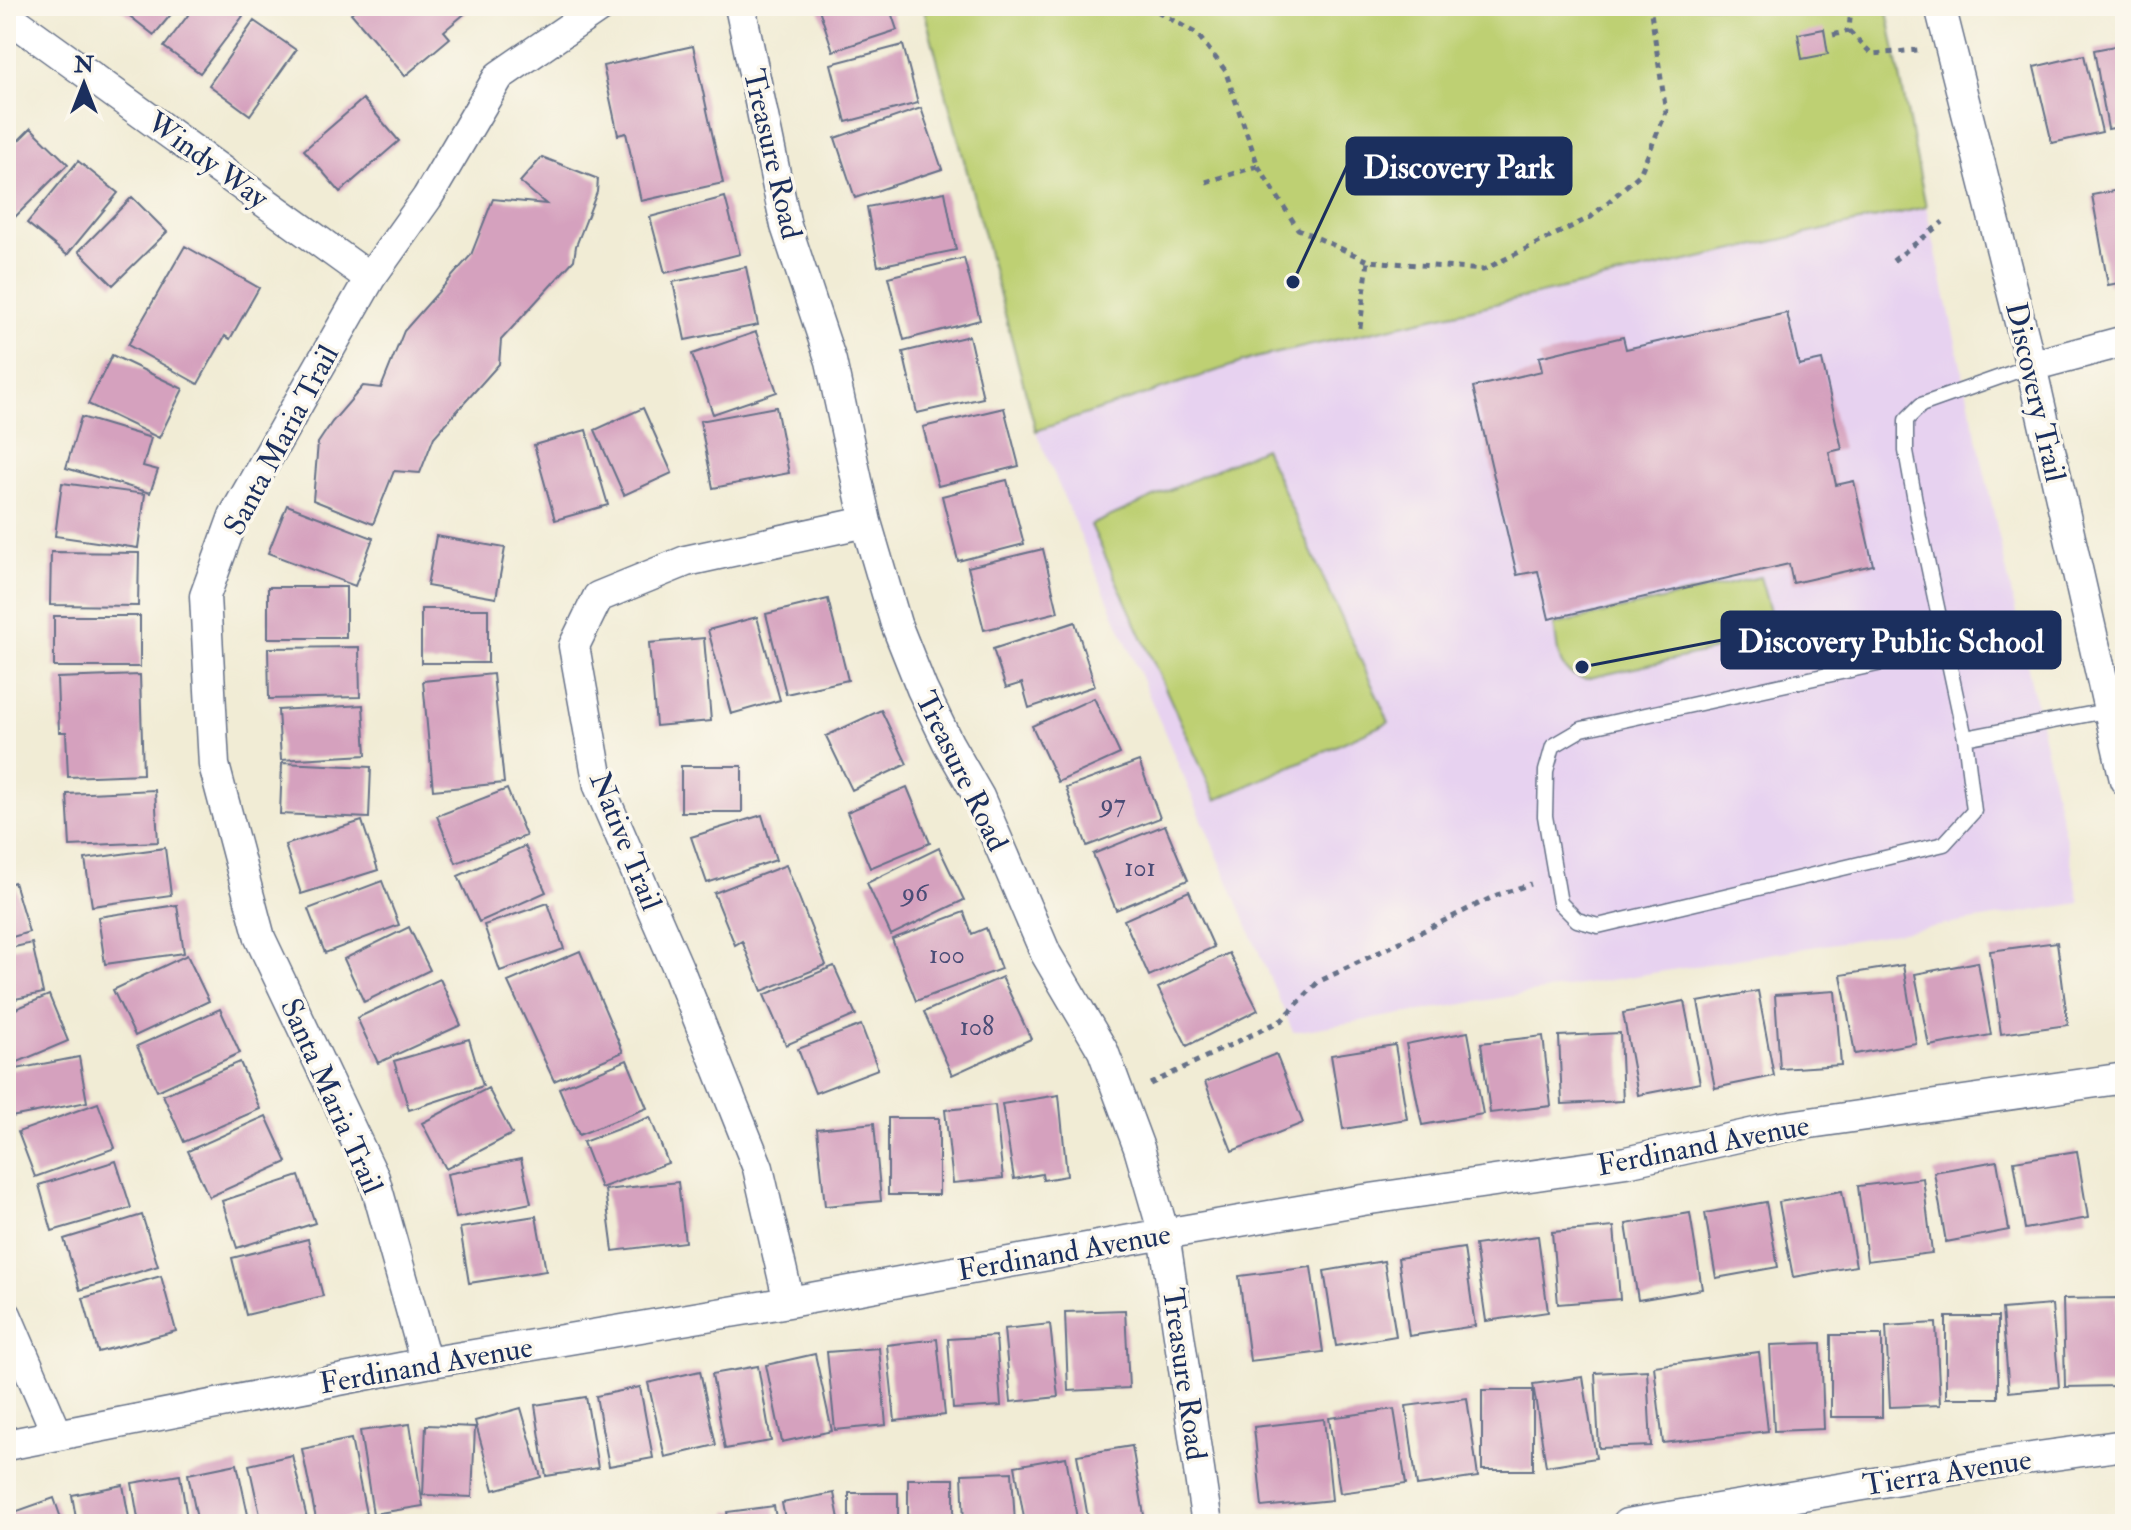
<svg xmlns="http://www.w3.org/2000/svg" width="2131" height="1530" font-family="'IM FELL Double Pica',serif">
	<rect width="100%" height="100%" fill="#fbf7ec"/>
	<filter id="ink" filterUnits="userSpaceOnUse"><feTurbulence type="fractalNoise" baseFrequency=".0125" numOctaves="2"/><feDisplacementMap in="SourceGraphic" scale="16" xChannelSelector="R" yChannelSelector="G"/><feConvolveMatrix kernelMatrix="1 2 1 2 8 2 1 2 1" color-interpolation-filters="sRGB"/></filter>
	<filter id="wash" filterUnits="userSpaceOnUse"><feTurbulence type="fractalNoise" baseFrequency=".006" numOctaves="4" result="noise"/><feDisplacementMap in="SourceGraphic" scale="32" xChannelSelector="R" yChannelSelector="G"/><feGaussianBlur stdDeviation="1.8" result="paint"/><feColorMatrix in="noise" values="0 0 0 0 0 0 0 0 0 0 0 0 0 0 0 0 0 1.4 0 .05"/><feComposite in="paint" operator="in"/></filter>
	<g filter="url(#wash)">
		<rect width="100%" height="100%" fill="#f1ecd5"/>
		<path fill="#e7d2f0" d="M1926,207l154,696 -787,129 -257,-600 219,-74z"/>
		<path fill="#bed073" stroke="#6c8068" stroke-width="2" d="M923,6h963l40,201 -671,151 -219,73z
			M1264,448l125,274 -173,78 -125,-275z
			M1760,577l11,38 -2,16 -9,9 -175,39c-30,-5 -26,-27 -31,-54z"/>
		<g id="blocks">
			<path fill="#d5a1be" d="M117,6h61l-24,29z
				M195,6h35l13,10 -43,57 -36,-26z
				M359,6h115l-30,25 6,7 -45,38 -54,-63z
				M818,6h71l8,24 -64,21z
				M254,21l42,29 -46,65 -41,-30z
				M1824,29l4,25 -26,5 -4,-25z
				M2125,44v82l-17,3 -14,-79z
				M903,45l15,58 -72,19 -15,-58z
				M693,46l30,137 -82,18 -15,-68 -8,2 -15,-69z
				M2084,55l18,77 -50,11 -18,-76z
				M363,99l36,42 -59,51 -36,-42z
				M921,108l21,61 -87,29 -20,-60z
				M31,128l37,36 -53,53 -9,-10v-54z
				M542,157l56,22 -1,13 -21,54 -2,14 -73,80 -2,24 -65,73 -14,36 -26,-2 -21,53 -60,-24 5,-57 14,-21 31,-36 18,2 23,-57 67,-76 22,-56 53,5 -26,-22z
				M78,161l40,32 -51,62 -40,-32z
				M2125,189v93l-17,3 -16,-90z
				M945,192l11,58 -78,16 -11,-59z
				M132,197l35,35 -54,53 -34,-34z
				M725,197l15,57 -75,19 -15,-56z
				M185,246l74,42 -29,51 -5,-3 -27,48 -70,-39z
				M964,258l16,62 -76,20 -16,-63z
				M6,262l8,9 -8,8z
				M746,267l12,58 -73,15 -12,-58z
				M1787,313l12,52 23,-5 20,89 -13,3 7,33 18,-4 19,84 -80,18 -4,-19 -240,55 -11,-48 -21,4 -44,-188 69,-16 -3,-14 84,-20 3,12z
				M756,332l21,60 -64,22 -21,-60z
				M969,336l14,62 -66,15 -14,-61z
				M112,355l71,34 -24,49 -71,-34z
				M776,407l13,66 -76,15 -13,-67z
				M643,408l29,65 -48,22 -29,-65z
				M1004,408l15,58 -81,20 -15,-59z
				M81,417l70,21 -8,28 15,4 -8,23 -84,-25z
				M586,430l22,75 -53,15 -21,-75z
				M1007,480l17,64 -66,17 -16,-65z
				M62,483l83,11 -7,54 -83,-12z
				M287,505l86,33 -18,48 -87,-33z
				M436,536l69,12 -9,50 -69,-12z
				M1043,549l15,63 -74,18 -16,-63z
				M51,552l88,1 -1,53 -88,-1z
				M268,587h78v51h-78z
				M828,599l20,81 -62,14 -20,-80z
				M421,609h67v54h-67z
				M54,616h86v51h-86z
				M757,617l23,83 -49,14 -23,-84z
				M1075,622l20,64 -66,22 -7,-25 -16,5 -13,-39z
				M704,638l7,83 -55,5 -7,-83z
				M359,647l1,50 -91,2 -1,-51z
				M493,674l11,109 -71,7 -10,-109z
				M140,675l3,99 -75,3 -2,-45h-7l-2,-54z
				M1094,698l26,56 -62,28 -26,-56z
				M363,705l3,50 -85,5 -3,-50z
				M881,710l26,54 -55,26 -26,-54z
				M1139,761l21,57 -73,28 -21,-58z
				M282,763l89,4 -2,51 -89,-4z
				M681,766h61v46h-61z
				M907,787l23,56 -60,25 -23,-56z
				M507,789l19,47 -70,27 -19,-47z
				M155,790l3,52 -88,4 -3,-52z
				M762,815l14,45 -69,23 -16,-46z
				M362,821l16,49 -77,24 -16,-49z
				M1165,825l23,55 -72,30 -23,-56z
				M525,846l21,46 -67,30 -21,-46z
				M165,848l6,47 -79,11 -7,-47z
				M939,848l25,52 -73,35 -24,-52z
				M786,865l40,100 -64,26 -20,-50 -7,4 -21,-52z
				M382,881l17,44 -74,28 -17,-44z
				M14,882l15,50 -23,7v-54z
				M1189,891l25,56 -65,29 -25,-56z
				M548,903l16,46 -64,22 -16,-46z
				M177,905l7,48 -79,11 -7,-47z
				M964,912l8,22 14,-6 15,41 -85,32 -24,-62z
				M409,927l21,43 -66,32 -20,-43z
				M2057,942l11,83 -67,9 -11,-83z
				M32,943l11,50 -37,8v-52z
				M580,951l43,101 -69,29 -46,-99z
				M1229,953l29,57 -71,36 -29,-58z
				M187,955l22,46 -74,35 -22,-46z
				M1978,962l13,73 -62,11 -14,-72z
				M1903,965l13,78 -61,11 -14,-79z
				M834,966l22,49 -70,30 -22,-50z
				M1002,977l29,62 -79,36 -28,-63z
				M440,979l21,46 -83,38 -21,-45z
				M1758,991l16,85 -59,12 -17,-86z
				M1835,991l6,74 -61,4 -5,-74z
				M49,995l19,46 -62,26v-54z
				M1684,1001l16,82 -62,12 -15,-82z
				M220,1009l20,44 -83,38 -20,-45z
				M861,1025l17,44 -63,24 -17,-44z
				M1468,1032l15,82 -61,11 -16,-81z
				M1620,1033l3,68 -61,3 -3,-68z
				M1543,1036l8,70 -61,7 -9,-70z
				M469,1039l14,47 -74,24 -15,-49z
				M1395,1045l12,74 -64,10 -12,-74z
				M1276,1054l27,69 -71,28 -27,-69z
				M79,1057l8,45 -81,16v-47z
				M627,1060l20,48 -68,27 -20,-47z
				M240,1062l20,47 -76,33 -21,-47z
				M488,1088l24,46 -66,35 -24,-46z
				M1059,1095l8,81 -24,4 -1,-6 -28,5 -12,-75z
				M98,1103l17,45 -80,29 -17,-45z
				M995,1105l8,73 -50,5 -8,-73z
				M266,1116l21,46 -78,35 -21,-46z
				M650,1117l18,46 -67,25 -18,-46z
				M888,1118h51v77h-51z
				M874,1123l7,78 -56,5 -8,-77z
				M2077,1151l11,67 -63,11 -11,-68z
				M521,1159l10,44 -75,15 -9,-44z
				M116,1161l15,47 -79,23 -13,-46z
				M1997,1161l12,69 -63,12 -12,-70z
				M299,1176l16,47 -78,25 -15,-47z
				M1923,1178l9,75 -65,8 -9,-75z
				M678,1182l7,60 -72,9 -8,-61z
				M1842,1191l14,75 -63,11 -14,-75z
				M1766,1202l12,65 -62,11 -11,-65z
				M1690,1213l12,76 -64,11 -12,-76z
				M142,1215l16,51 -78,24 -16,-51z
				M536,1216l10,55 -77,12 -9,-55z
				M1614,1227l6,72 -62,5 -6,-72z
				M1538,1236l10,76 -62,9 -11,-76z
				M308,1239l15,57 -77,19 -14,-57z
				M1464,1248l11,78 -66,10 -11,-78z
				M1384,1261l12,75 -60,10 -12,-75z
				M1311,1267l12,85 -73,9 -11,-85z
				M161,1276l15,55 -78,21 -15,-54z
				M2117,1298l1,88 -53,1 -2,-88z
				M2052,1305l7,82 -50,5 -7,-83z
				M1125,1310l4,78 -61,3 -3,-79z
				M1946,1317h52v81h-52z
				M1936,1323l4,82 -50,2 -4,-81z
				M1050,1324l8,73 -47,5 -7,-73z
				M1831,1335h51v82h-51z
				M996,1336l5,70 -48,3 -5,-70z
				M937,1339l8,76 -50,6 -8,-76z
				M1821,1343l3,86 -50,2 -4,-86z
				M879,1348l7,77 -51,5 -8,-78z
				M1759,1352l9,79 -105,12 -9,-77z
				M815,1354l17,77 -50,11 -16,-77z
				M758,1366l13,75 -46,8 -13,-75z
				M1647,1370l4,76 -52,2 -4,-75z
				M700,1371l16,74 -51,12 -17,-74z
				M1583,1377l13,81 -50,8 -13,-82z
				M640,1387l13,71 -44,8 -13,-70z
				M1482,1390h51v80h-51z
				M586,1397l12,71 -52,8 -11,-71z
				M1467,1398l11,79 -61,9 -11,-80z
				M521,1408l20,69 -47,13 -19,-69z
				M1394,1409l12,75 -66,9 -11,-75z
				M1324,1419l8,81 -70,7 -8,-80z
				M410,1424l13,82 -50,8 -13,-83z
				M426,1425l49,2 -3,70 -49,-2z
				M351,1439l15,75 -49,10 -15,-75z
				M1132,1446l13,75 -20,3h-36l-12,-69z
				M292,1455l16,68 -46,1 -13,-59z
				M1066,1457l12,67h-53l-10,-58z
				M237,1464l13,60h-52l-10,-50z
				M1012,1472l3,52h-51l-2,-50z
				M180,1475l8,49h-49l-7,-41z
				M908,1479h46v45h-46z
				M123,1485l7,39h-53l-5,-29z
				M834,1493l6,31h-54l-4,-21z
				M849,1493h49v31h-49z
				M54,1498l9,26h-54l-3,-9z
				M774,1506l3,18h-48l-2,-12z
				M720,1518v6h-38v-2z"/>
		</g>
	</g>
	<g filter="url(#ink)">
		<use href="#blocks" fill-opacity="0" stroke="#667188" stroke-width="2"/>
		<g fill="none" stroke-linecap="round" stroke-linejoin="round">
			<g stroke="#667188" stroke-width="17">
				<path id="lane" d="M2031,366l-110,39 -15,15v31l13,72 46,215 146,-28
					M1946,649l-364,80 -29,17 -7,25 -1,45 15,87 17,17 21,6 346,-82 30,-33 -9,-73"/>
			</g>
			<g stroke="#667188" stroke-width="33">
				<path id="street" d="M740,6l46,220 45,135 35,161 30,102 26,65 26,54 31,54 67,157 57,97 36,97 25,86 43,290
					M1940,6l91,360 94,414
					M6,15l364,263
					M2031,366l94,-25
					M789,1302l-31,-134 -80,-200 -79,-182 -25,-140 24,-49 88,-36 180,-39
					M6,1315l51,119
					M426,1363l-52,-185 -114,-240 -46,-173 -9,-169 29,-80 136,-238 57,-80 72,-122 102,-70
					M6,1445l420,-82 363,-61 375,-68 199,-34 263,-38 156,-35 343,-49
					M1627,1524l369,-61 129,-18"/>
			</g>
			<path stroke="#667188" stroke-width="5" stroke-dasharray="6 6" stroke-linecap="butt" d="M1073,6l75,1
				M1148,6l49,28 28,36 33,96 40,63 70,32 115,9 108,-53 49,-43 26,-62 -16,-106
				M1849,31l23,23 46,-4
				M1833,35l16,-4 2,-25
				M1206,182l52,-16
				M1893,261l50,-39
				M1360,328l8,-67
				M1150,1084l132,-64 36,-38 179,-87 34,-11"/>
			<use href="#lane" stroke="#fff" stroke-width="14"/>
			<use href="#street" stroke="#fff" stroke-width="30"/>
		</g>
	</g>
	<g text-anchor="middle" stroke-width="7" stroke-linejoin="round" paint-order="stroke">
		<g font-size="26" fill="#4a4c76">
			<text x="1113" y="812">97</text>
			<text x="1140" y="876">101</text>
			<text x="915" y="901">96</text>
			<text x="947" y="963">100</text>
			<text x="977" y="1035">108</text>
		</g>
		<g font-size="30" fill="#1b2f5e" stroke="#fbf7ec">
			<text transform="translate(773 154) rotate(77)" y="10">Treasure Road</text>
			<text transform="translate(208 160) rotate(36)" y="10">Windy Way</text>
			<text transform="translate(2036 392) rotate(77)" y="10">Discovery Trail</text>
			<text transform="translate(281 440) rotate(-62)" y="10">Santa Maria Trail</text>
			<text transform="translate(962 771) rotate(64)" y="10">Treasure Road</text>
			<text transform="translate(626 841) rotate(68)" y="10">Native Trail</text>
			<text transform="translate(332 1096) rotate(66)" y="10">Santa Maria Trail</text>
			<text transform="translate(1703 1145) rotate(-11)" y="10">Ferdinand Avenue</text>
			<text transform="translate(1064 1252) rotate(-10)" y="10">Ferdinand Avenue</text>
			<text transform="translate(426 1365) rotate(-10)" y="10">Ferdinand Avenue</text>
			<text transform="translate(1185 1374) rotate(82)" y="10">Treasure Road</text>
			<text transform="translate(1947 1472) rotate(-9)" y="10">Tierra Avenue</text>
		</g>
	</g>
	<path fill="none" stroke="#1b2f5e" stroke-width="3" d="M1293 282L1347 166M1582 667L1722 640"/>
	<g fill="#1b2f5e" stroke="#fbf7ec" stroke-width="3">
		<circle cx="1293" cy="282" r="8"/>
		<circle cx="1582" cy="667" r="8"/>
	</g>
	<g fill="#1b2f5e" stroke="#1b2f5e" stroke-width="3">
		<rect x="1347" y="138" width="224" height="56" rx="8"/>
		<rect x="1722" y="612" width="338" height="56" rx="8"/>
	</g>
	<g font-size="32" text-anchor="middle" font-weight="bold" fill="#fff">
		<text x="1459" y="178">Discovery Park</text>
		<text x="1891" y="652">Discovery Public School</text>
	</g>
	<rect width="2131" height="1530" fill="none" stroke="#fbf7ec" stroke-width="32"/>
	<g transform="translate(84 84)" stroke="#fbf7ec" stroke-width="6" paint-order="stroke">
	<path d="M0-6L14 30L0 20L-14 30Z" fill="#1b2f5e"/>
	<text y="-12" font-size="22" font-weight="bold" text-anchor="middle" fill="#1b2f5e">N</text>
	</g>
</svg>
